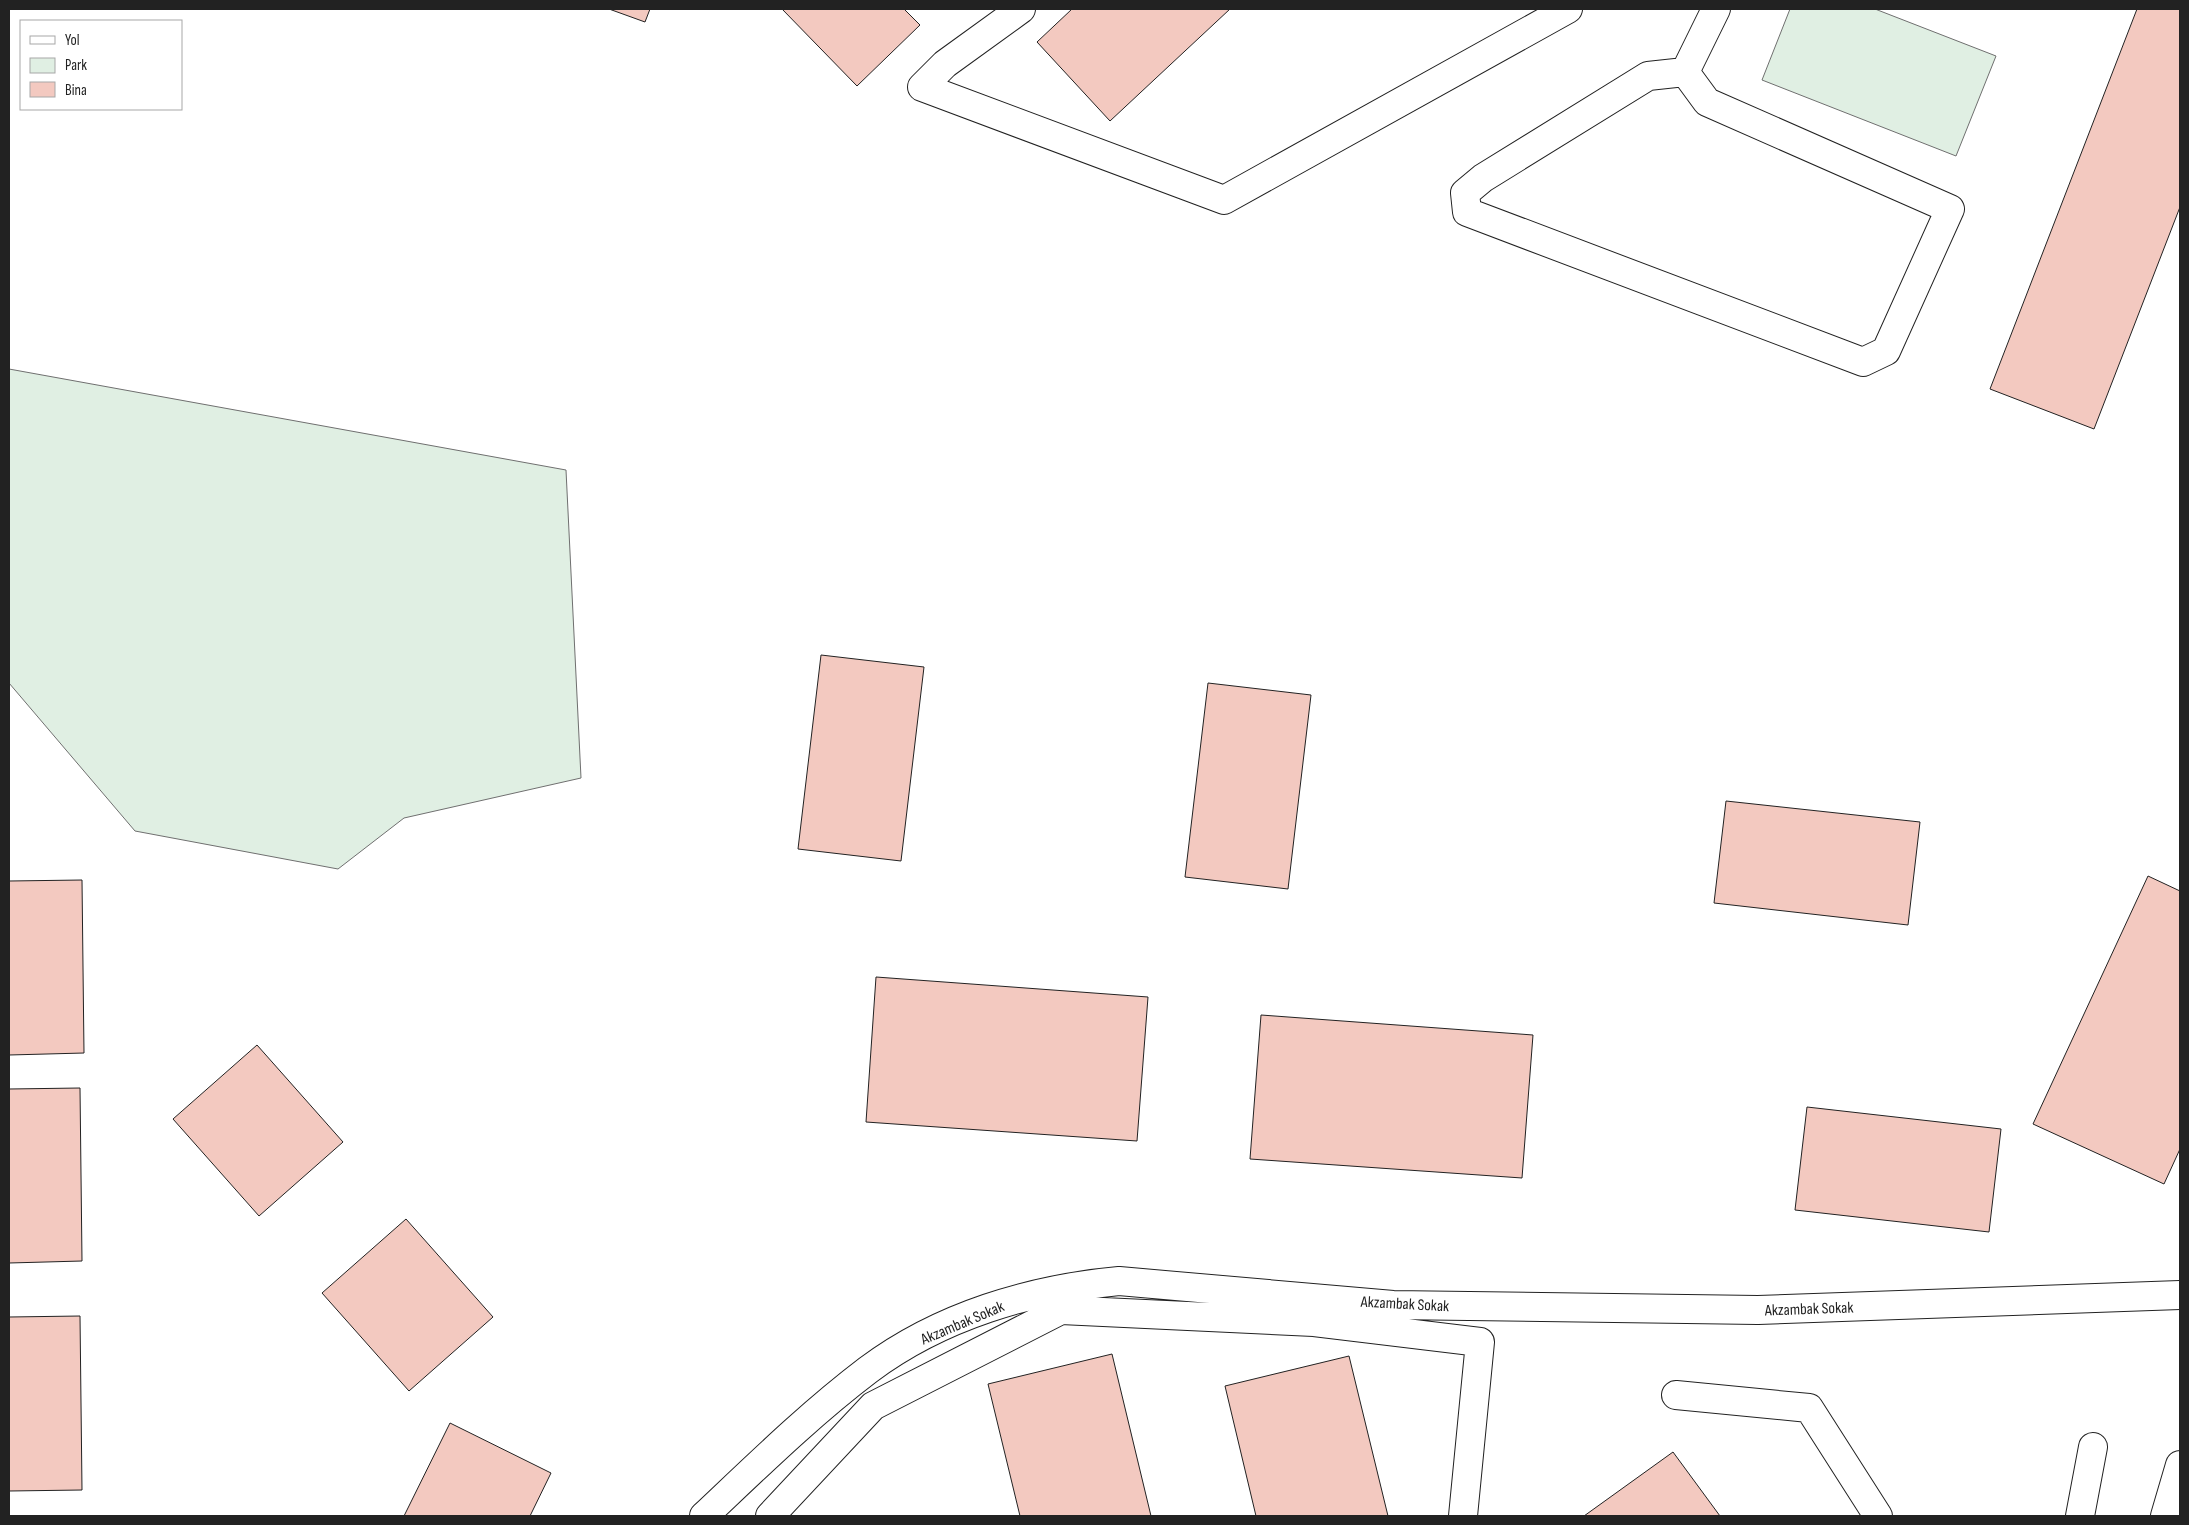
<svg xmlns="http://www.w3.org/2000/svg" width="2189" height="1525" font-family="'Sofia Sans Condensed',sans-serif">
	<rect width="100%" height="100%" fill="#fff"/>
	<path fill="#e0efe3" stroke="#6f6f6f" d="M1790,9h85l121,47 -40,100 -194,-76z
		M9,369l557,101 15,308 -177,40 -66,51 -203,-38 -126,-148z"/>
	<path fill="#f3c9c0" stroke="#222" d="M609,9h41l-5,13z
		M782,9h122l16,16 -63,61z
		M1072,9h158l-120,112 -73,-79z
		M2137,9h43v198l-86,222 -104,-40z
		M821,655l103,12 -23,194 -103,-12z
		M1208,683l103,12 -23,194 -103,-12z
		M1726,801l194,21 -12,103 -194,-22z
		M2148,876l32,15v258l-16,35 -131,-60z
		M82,880l2,173 -75,2v-174z
		M876,977l272,20 -11,144 -271,-19z
		M1261,1015l272,20 -11,143 -272,-19z
		M257,1045l86,97 -84,74 -86,-97z
		M80,1088l2,173 -73,2v-174z
		M1807,1107l194,22 -12,103 -194,-22z
		M406,1219l87,98 -84,74 -87,-98z
		M80,1316l2,174 -73,1v-174z
		M1112,1354l39,162h-131l-32,-132z
		M1349,1356l39,160h-132l-31,-130z
		M450,1423l101,50 -21,43h-126z
		M1673,1452l47,64h-136z"/>
	<g fill="none" stroke-linecap="round" stroke-linejoin="round">
		<g stroke="#222" stroke-width="30">
			<path id="minor" d="M1021,9l-76,55 -23,23 302,113 344,-191
				M1685,72l22,30 243,107 -64,142 -23,11 -396,-150 -2,-19 18,-15 165,-102z
				M1685,72l31,-63
				M1676,1395l133,13 69,108
				M704,1516c53,-50 106,-102 164,-146 72,-54 163,-81 251,-89l274,24 365,5 422,-15
				M770,1516l103,-110 188,-96 253,12 166,20 -17,174
				M2080,1516l13,-69"/>
		</g>
		<g stroke="#222" stroke-width="30">
			<path id="major" d="M2165,1516l15,-51"/>
		</g>
		<use href="#minor" stroke="#fff" stroke-width="28"/>
		<use href="#major" stroke="#fff" stroke-width="28"/>
	</g>
	<g text-anchor="middle" stroke-width="4" stroke-linejoin="round" paint-order="stroke">
		<g font-size="16" fill="#222" stroke="#fff">
			<text transform="translate(1405 1303) rotate(3)" y="6">Akzambak Sokak</text>
			<text transform="translate(1809 1308) rotate(-2)" y="6">Akzambak Sokak</text>
			<text transform="translate(962 1322) rotate(-23)" y="6">Akzambak Sokak</text>
		</g>
	</g>
	<rect width="2189" height="1525" fill="none" stroke="#222222" stroke-width="20"/>
	<rect x="20" y="20" width="162" height="90" fill="#ffffff" stroke="#a7a7a7"/>
	<rect x="30" y="36" width="25" height="8" fill="#ffffff" stroke="#a7a7a7"/>
	<text x="65" y="45" font-size="15" fill="#222222">Yol</text>
	<rect x="30" y="58" width="25" height="15" fill="#e0efe3" stroke="#a7a7a7"/>
	<text x="65" y="70" font-size="15" fill="#222222">Park</text>
	<rect x="30" y="82" width="25" height="15" fill="#f3c9c0" stroke="#a7a7a7"/>
	<text x="65" y="95" font-size="15" fill="#222222">Bina</text>
</svg>
